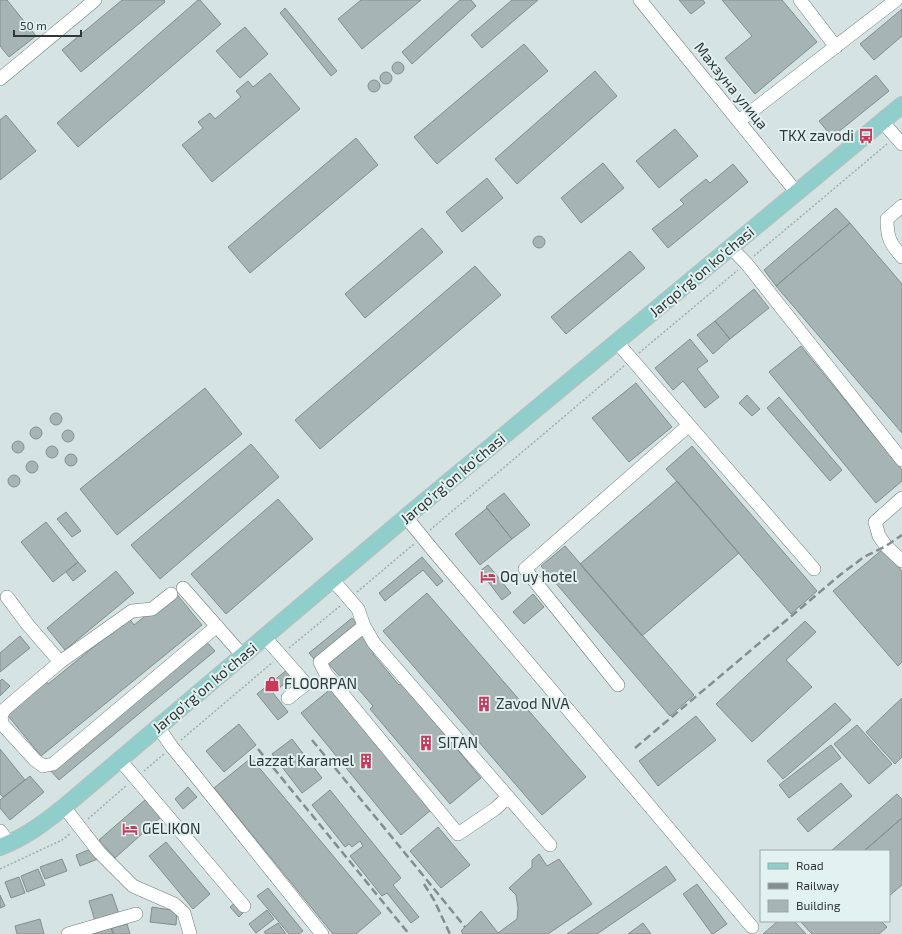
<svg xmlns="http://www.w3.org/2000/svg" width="902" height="934" font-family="'Exo 2',sans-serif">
	<rect width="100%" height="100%" fill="#d5e4e3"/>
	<path fill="#a6b4b3" stroke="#818f8e" d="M0,0h7l29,36 -27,21 -9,-11z
		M122,0h42l1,2 -84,70 -19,-22z
		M198,0h2l21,24 -143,123 -21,-24z
		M361,0h60l-59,49 -24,-30z
		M460,0h11l5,6 -64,58 -10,-12z
		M512,0h26l-56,48 -11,-13z
		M679,0h24l2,3 -14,11z
		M722,0h60l35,42 -62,52 -30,-36 27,-22z
		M285,8l52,63 -6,5 -51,-63z
		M902,9v27l-28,24 -14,-16z
		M245,27l23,27 -28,24 -24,-27z
		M524,44l24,27 -111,93 -23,-27z
		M392 68a6 6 0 1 1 12 0a6 6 0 1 1-12 0Z
		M595,71l22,25 -100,88 -22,-25z
		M380 78a6 6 0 1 1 12 0a6 6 0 1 1-12 0Z
		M270,73l30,36 -88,73 -30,-37 21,-17 -5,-6 12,-9 5,6 26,-22 -5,-6 12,-10 5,6z
		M876,75l13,16 -57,46 -13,-16z
		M368 86a6 6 0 1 1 12 0a6 6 0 1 1-12 0Z
		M6,115l30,36 -36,29v-60z
		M675,129l23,27 -39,32 -23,-27z
		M356,138l22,27 -128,108 -22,-26z
		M603,163l21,25 -43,35 -20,-25z
		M733,164l15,18 -80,66 -16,-19 32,-25 -4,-4 26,-21 4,4z
		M487,178l16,20 -41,34 -16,-20z
		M836,208l14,15 -74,63 -12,-16z
		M850,223l52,61v149l-126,-147z
		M422,228l21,24 -78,66 -20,-24z
		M533 242a6 6 0 1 1 12 0a6 6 0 1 1-12 0Z
		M630,251l15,17 -79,66 -15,-17z
		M475,266l26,29 -181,154 -25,-29z
		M754,289l15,19 -39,31 -15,-18z
		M715,321l15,18 -17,15 -16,-19z
		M690,339l18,22 -11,8 22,28 -14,11 -22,-27 -10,9 -18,-22z
		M801,346l101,124v11l-26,22 -107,-131z
		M636,383l36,44 -43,35 -37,-44z
		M205,388l37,46 -125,101 -37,-46z
		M747,395l13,14 -8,7 -13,-13z
		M779,397l63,73 -12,11 -63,-73z
		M50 419a6 6 0 1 1 12 0a6 6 0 1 1-12 0Z
		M30 433a6 6 0 1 1 12 0a6 6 0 1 1-12 0Z
		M62 436a6 6 0 1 1 12 0a6 6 0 1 1-12 0Z
		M12 447a6 6 0 1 1 12 0a6 6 0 1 1-12 0Z
		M251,444l28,33 -119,102 -29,-34z
		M692,446l125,145 -26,23 -125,-145z
		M46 452a6 6 0 1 1 12 0a6 6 0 1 1-12 0Z
		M65 460a6 6 0 1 1 12 0a6 6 0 1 1-12 0Z
		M26 467a6 6 0 1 1 12 0a6 6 0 1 1-12 0Z
		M8 481a6 6 0 1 1 12 0a6 6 0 1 1-12 0Z
		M677,481l62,72 -97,83 -62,-72z
		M504,493l26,32 -18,14 -26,-32z
		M278,499l35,40 -87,75 -35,-40z
		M487,508l25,31 -32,26 -25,-31z
		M66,512l15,19 -9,6 -15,-18z
		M46,522l32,40 -25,20 -32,-40z
		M565,546l129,149 -24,21 -129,-150z
		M883,549l19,22v91l-4,4 -65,-75z
		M422,557l21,24 -6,5 -14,-16 -38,31 -6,-8z
		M78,562l8,9 -13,10 -7,-9z
		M488,565l23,28 -9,7 -22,-29z
		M116,571l18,22 -69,57 -18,-22z
		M175,592l27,33 -161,131 -37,-45 40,-32 4,5 81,-66 5,7z
		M427,593l159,184 -44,38 -159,-184z
		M533,594l11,13 -20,17 -11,-12z
		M352,618l5,6 -43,35 -5,-6z
		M805,621l11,11 -30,28 26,27 -60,55 -36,-38z
		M362,635l14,17 -3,2 26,31 3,-2 79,95 -31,26 -80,-95 3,-3 -26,-30 -4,4 -15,-17z
		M20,636l10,12 -30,24v-19z
		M206,641l9,10 -156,129 -9,-10z
		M288,669l6,7 -21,17 15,19 -10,8 -21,-26z
		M2,679l8,7 -10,10v-15z
		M332,688l99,122 -30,25 -100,-122z
		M902,698v59l-7,7 -29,-32z
		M835,703l16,17 -68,59 -16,-18z
		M696,716l20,24 -58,46 -19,-25z
		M239,724l17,21 -32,27 -18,-21z
		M857,725l35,39 -23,20 -35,-40z
		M292,739l30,39 -20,15 -30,-39z
		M831,745l10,13 -52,40 -10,-13z
		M0,749l25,31 -22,17 -3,-3z
		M251,758l130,155 -25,21h-23l-119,-146z
		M30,776l14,16 -34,28 -10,-12v-8z
		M841,783l11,13 -44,36 -11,-13z
		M188,787l9,10 -14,12 -8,-10z
		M330,790l71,88 -8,7 26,32 -8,6 -24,-30 -5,3 -32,-40 13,-10 -3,-5 -8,6 -3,-3 -4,3 -33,-42z
		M897,794l5,5v19l-38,33h-33z
		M145,800l16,17 -46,41 -16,-18z
		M902,818v67l-13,11v-45h-25z
		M438,827l32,38 -29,23 -31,-37z
		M166,842l44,52 -17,15 -44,-53z
		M93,848l5,11 -18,7 -4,-11z
		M539,854l8,12 12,-7 33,45 -44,30h-85l-2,-3 20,-20 17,22 19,-14 1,-11 -2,-13 -7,-7 23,-21v-7z
		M62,859l5,12 -22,8 -5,-12z
		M666,866l10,14 -79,54h-30z
		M38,869l7,16 -18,7 -6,-16z
		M19,877l6,16 -14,5 -6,-16z
		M697,884l30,40 -14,10h-1l-29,-40z
		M268,888l35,43 -4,3h-10l-32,-38z
		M112,894l7,20 -24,7 -6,-20z
		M0,895l5,11 -5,2z
		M237,901l8,10 -6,6 -9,-10z
		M152,907l25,4 -1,14 -26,-3z
		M267,910l7,9 -18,14 -7,-9z
		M40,919l4,15h-27l-2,-8z
		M778,921h16l12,13h-43z
		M800,921h81l6,6 -8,7h-67z
		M278,923l8,11h-20l-2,-2z
		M643,923l8,11h-23z
		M127,924l3,10h-16l-2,-6z
		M111,928l2,6h-22z"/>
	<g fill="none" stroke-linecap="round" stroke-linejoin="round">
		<g stroke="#6e7c7b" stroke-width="14">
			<path id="minor" d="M640,0l157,193
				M800,0l36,47
				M0,79l95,-79
				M739,121l157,-121
				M888,128l14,16
				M902,206l-15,13c0,19 3,24 15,38
				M737,254l9,9 156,197
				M622,348l192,221
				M902,498l-27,24 4,14 7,10 16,15
				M406,517l26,32 320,378
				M338,586l20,23 6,17 10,17 176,202
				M183,588l60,68
				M171,594l-19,15 -20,2 -72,51 -55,47 -4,7 1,8 33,36 8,6 10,-2 164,-138
				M7,597l21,28 32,37
				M364,626l-44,36 6,12 132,160 37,-25 13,-12
				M270,643l36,41 -18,14
				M618,685l-93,-116 164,-144
				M163,734l9,13 18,22 132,165
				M120,760l124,146
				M64,807l35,45 34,34 41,18 10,9 6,21
				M0,831l10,13
				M68,934l68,-20"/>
		</g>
		<g stroke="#bdbfbf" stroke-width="18">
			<path id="major" d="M0,847c24,-9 44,-24 64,-40l342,-290 496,-412"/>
		</g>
		<path stroke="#a0acab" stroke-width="1.5" stroke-dasharray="2 2" stroke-linecap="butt" d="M754,256l133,-112
			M639,353l99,-83
			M430,530l194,-164
			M357,592l57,-48
			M289,648l51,-42
			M181,740l92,-78
			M144,771l20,-17
			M88,819l39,-34
			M0,869l62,-29 9,-7"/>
		<use href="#minor" stroke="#fff" stroke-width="13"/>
		<use href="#major" stroke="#8fcecb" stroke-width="16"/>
		<path stroke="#838e8d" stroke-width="2.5" stroke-dasharray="8 4" stroke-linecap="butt" d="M312,740l88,107 65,80
			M635,748l205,-173 24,-18 22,-11 16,-11
			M258,749l151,185
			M424,884l10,16 16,34"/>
	</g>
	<defs>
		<g id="bus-bare" transform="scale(1.2)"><path d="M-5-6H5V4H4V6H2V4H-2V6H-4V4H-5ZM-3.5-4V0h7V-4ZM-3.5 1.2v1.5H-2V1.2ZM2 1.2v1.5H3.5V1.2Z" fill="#c9395b" stroke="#e2f2f0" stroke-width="2.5" paint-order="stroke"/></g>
		<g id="hotel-bare" transform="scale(1.2)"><path d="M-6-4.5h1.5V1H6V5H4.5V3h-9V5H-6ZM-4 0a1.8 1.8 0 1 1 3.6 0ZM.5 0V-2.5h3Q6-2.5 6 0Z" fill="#c9395b" stroke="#e2f2f0" stroke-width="2.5" paint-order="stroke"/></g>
		<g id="shop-bare" transform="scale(1.2)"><path d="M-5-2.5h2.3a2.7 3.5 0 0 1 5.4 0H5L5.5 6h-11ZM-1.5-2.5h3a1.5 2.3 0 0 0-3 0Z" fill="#c9395b" stroke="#e2f2f0" stroke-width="2.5" paint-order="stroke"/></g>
		<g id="building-bare" transform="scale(1.2)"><path d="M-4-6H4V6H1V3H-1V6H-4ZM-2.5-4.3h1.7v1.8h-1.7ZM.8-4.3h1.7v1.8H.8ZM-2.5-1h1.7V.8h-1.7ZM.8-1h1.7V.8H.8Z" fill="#c9395b" stroke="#e2f2f0" stroke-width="2.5" paint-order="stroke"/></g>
	</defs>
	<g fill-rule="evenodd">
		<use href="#bus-bare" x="866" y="136"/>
		<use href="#hotel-bare" x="488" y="577"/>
		<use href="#shop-bare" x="272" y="684"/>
		<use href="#building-bare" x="484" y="704"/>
		<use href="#building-bare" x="426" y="743"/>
		<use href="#building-bare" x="366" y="761"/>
		<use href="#hotel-bare" x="130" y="829"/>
	</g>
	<g text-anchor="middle" stroke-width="4" stroke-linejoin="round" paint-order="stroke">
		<g font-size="15" fill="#313736" stroke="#e2f2f0">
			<text transform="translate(731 86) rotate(51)" y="5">Махзуна улица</text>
			<text transform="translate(702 272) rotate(-40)" y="5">Jarqo'rg'on ko'chasi</text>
			<text transform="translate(453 479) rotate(-40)" y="5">Jarqo'rg'on ko'chasi</text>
			<text transform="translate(205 688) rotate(-40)" y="5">Jarqo'rg'on ko'chasi</text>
		</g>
		<g font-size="15" fill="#313736" stroke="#e2f2f0" text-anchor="start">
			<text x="854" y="141" text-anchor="end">TKX zavodi</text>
			<text x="500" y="582">Oq uy hotel</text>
			<text x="284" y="689">FLOORPAN</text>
			<text x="496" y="709">Zavod NVA</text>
			<text x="438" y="748">SITAN</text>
			<text x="354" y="766" text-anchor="end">Lazzat Karamel</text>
			<text x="142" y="834">GELIKON</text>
		</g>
	</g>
	<rect x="760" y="850" width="130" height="72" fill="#e2f2f0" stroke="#9ba7a6"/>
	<rect x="768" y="863" width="20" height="6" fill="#8fcecb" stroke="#9ba7a6"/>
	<text x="796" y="870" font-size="12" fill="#313736">Road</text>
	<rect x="768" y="883" width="20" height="6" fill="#838e8d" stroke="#9ba7a6"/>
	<text x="796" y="890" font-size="12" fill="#313736">Railway</text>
	<rect x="768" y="900" width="20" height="12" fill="#a6b4b3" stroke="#9ba7a6"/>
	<text x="796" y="910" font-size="12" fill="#313736">Building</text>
	<path d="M14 30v6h67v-6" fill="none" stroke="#313736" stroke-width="2"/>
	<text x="20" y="30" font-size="12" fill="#313736" stroke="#e2f2f0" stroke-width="3" paint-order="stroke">50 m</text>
</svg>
